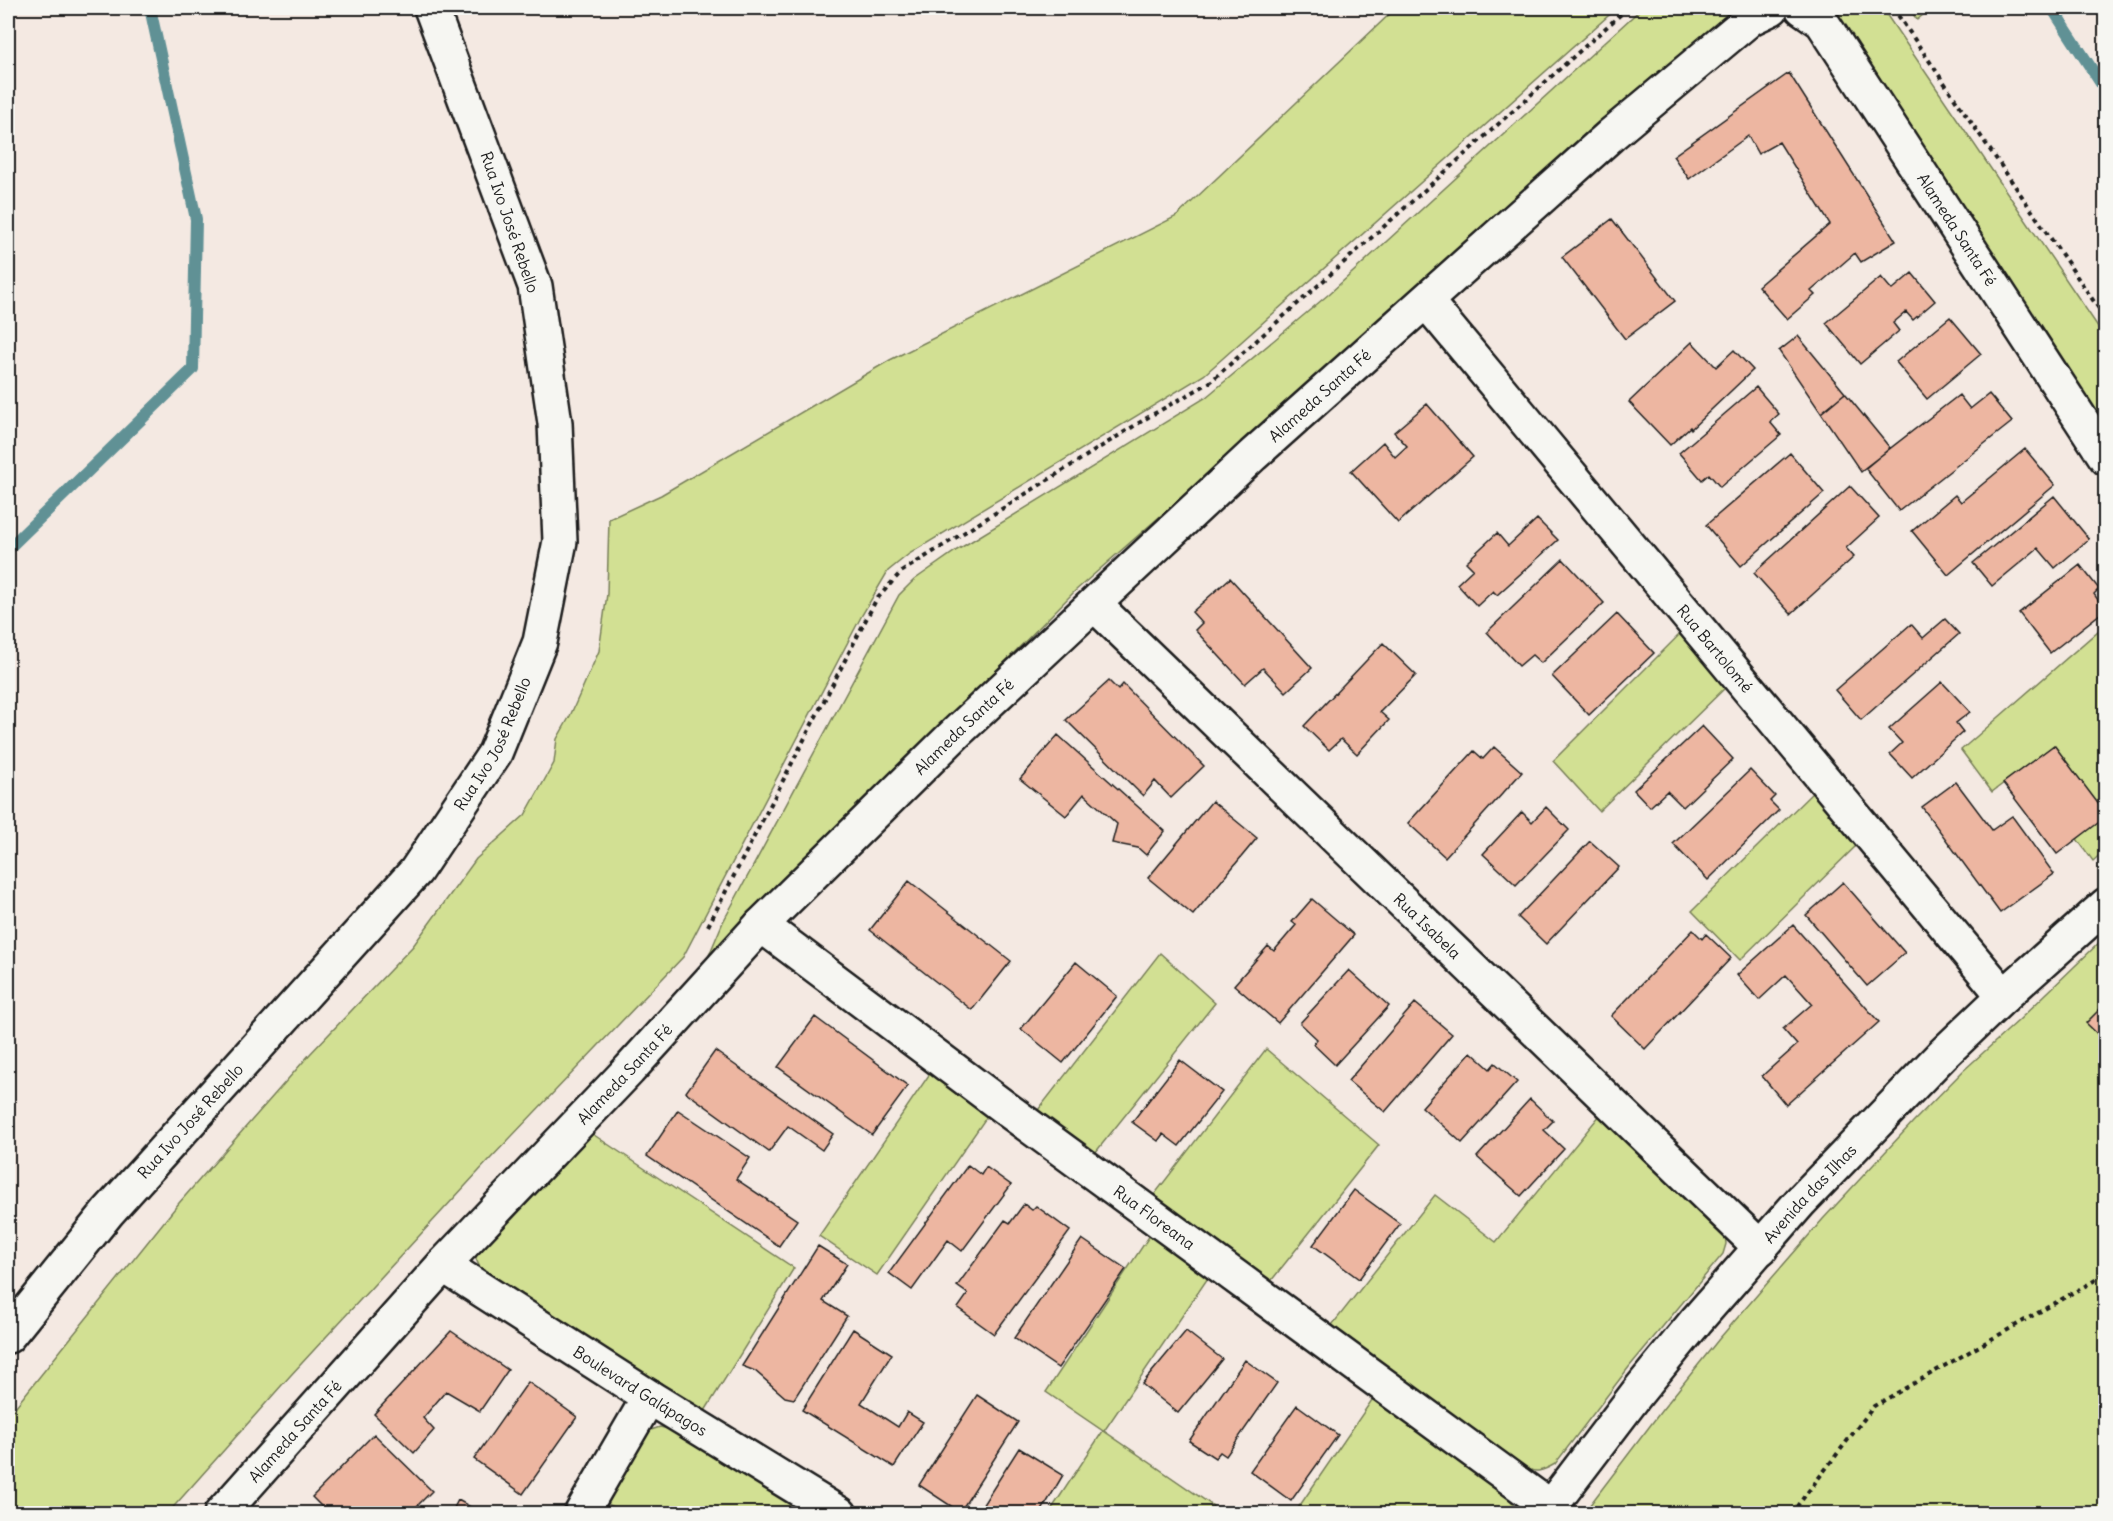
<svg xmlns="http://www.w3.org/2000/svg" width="2113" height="1521" font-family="Delius,sans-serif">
	<rect width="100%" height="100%" fill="#f4e9e2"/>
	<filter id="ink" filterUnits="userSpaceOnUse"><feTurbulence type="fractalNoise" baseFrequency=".0167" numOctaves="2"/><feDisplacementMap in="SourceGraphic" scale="12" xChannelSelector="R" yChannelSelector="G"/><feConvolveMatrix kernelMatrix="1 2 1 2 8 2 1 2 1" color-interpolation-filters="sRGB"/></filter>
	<g filter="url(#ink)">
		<path fill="#d2e093" stroke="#777e58" stroke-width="1.5" d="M1396,8h221l-413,367 -295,179 -21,17 -26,44 -179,342 -193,202 -200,217 -122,137h-160v-97l171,-213 131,-149 103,-108 63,-87 49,-44 29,-52 3,-24 13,-23 29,-65 8,-57 2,-75 52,-24 229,-135 287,-144z
			M1642,8h97l-664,583 -371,376 19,-45 176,-327 15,-15 43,-30 248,-152 124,-104z
			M1832,8h50l223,329v93z
			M1909,8h22l-14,12z
			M2105,625v189l-51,-69 -62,47 -31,-42z
			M1683,631l44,55 -128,125 -46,-50z
			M1814,791l44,53 -118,116 -48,-49z
			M2105,817v33l-12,11 -16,-22z
			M2105,937v576l-522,1 79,-104 57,-71 104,-120 90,-97 50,-51 55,-50z
			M1160,953l55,50 -120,150 -57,-43z
			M1266,1049l113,96 -108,136 -117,-86z
			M933,1069l57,43 -113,163 -58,-39z
			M1600,1115l125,118 1,11 -3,10 -94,113 -74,97c-12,7 -19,10 -32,3l-191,-142 103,-130 61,47z
			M585,1129l209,139 -89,143 -38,-22 -186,-119 -5,-11 1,-12z
			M1152,1232l58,43 -106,156 109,75 -5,7h-159l54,-82 -57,-39z
			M1374,1397l133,99 10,13 -2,5h-221z
			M660,1427l8,2 139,84h-182l-19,-10 36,-63 9,-10z"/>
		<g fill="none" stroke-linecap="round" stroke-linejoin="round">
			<path stroke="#609195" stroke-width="12" d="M2052,8l54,83
				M8,549l185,-180 3,-150 -46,-211"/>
		</g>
		<path fill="#edb6a1" stroke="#1c1c1c" stroke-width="1.5" d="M1789,73l107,168 -35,21 -6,-9 -44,38 4,4 -28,24 -29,-33 72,-62 -51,-82 -21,12 -10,-18 -59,43 -16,-23z
			M1612,219l63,82 -50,38 -63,-82z
			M1912,273l23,28 -22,19 -7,-8 -13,11 6,8 -39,33 -34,-41 55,-46 11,13z
			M1950,317l31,37 -54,45 -31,-37z
			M1798,336l47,57 -24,20 -42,-62z
			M1692,342l24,25 18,-17 19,20 -62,59 -1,-2 -20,18 -41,-43z
			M1756,387l23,27 -9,8 11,13 -61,52 -11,-13 -7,6 -23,-27z
			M1845,393l45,55 -29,24 -40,-59z
			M1989,394l23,28 -113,89 -34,-43 94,-73 11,14z
			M1427,404l46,53 -75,66 -47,-52 32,-29 12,15 12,-11 -13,-14z
			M2025,449l30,36 -107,90 -36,-44 43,-36 6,7z
			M1790,453l34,40 -83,73 -35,-41z
			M1850,486l29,32 -33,30 8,9 -63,57 -37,-41z
			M2054,496l35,43 -34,29 -17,-20 -46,38 -19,-23z
			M1537,519l21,21 -61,55 -4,-4 -16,15 -20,-22 16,-15 -7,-7 31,-29 11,13z
			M1563,559l41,44 -63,60 -9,-8 -13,11 -32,-34z
			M2080,565l19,24 -5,5 11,16 -55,43 -31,-40z
			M1230,578l82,90 -26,24 -23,-24 -18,16 -50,-54 7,-7 -10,-11z
			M1617,614l37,39 -65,62 -37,-39z
			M1945,619l14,15 -98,86 -26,-30 76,-66 12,14z
			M1383,643l33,32 -36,37 9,8 -32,34 -16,-15 -12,11 -25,-24z
			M1109,681l9,9 5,-6 81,82 -33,32 -16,-17 -12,15 -77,-76z
			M1942,682l28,30 -14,11 7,9 -51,46 -22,-24 12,-11 -13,-14z
			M1702,726l31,33 -50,48 -16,-16 -17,16 -16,-17z
			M1058,735l107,96 -19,24 -8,-7 -26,-5 5,-19 -33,-30 -18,22 -46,-37z
			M2054,745l52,69v3l-49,37 -54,-71z
			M1494,747l28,25 -77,85 -37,-34 66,-72 9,8z
			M1750,770l25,26 -5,5 9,9 -71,70 -35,-36z
			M1956,782l36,48 20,-14 42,58 -54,39 -78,-106z
			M1212,801l45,37 -64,77 -45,-37z
			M1546,807l23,23 -53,55 -33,-31 39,-42 10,10z
			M1590,841l29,26 -73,77 -28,-27z
			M909,881l102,80 -39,49 -102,-80z
			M1843,882l62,71 -38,33 -61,-71z
			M1312,899l42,36 -76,88 -44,-38 34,-39 6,5 22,-26 -4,-3z
			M1793,925l86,97 -93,83 -24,-29 35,-31 -14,-16 29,-25 -26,-29 -27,25 -22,-25z
			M1693,930l9,9 4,-5 25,24 -86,91 -34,-33z
			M1076,962l41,34 -54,67 -42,-34z
			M1349,970l40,36 -54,59 -22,-21 4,-5 -17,-16z
			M1415,1003l37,31 -67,78 -37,-31z
			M2106,1003v39l-20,-19z
			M815,1017l93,69 -36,49 -94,-68z
			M715,1051l118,83 -11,16 -34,-24 -19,26 -83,-60z
			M1471,1052l19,17 5,-6 22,19 -55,61 -40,-36z
			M1180,1060l42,32 -43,54 -16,-12 -5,7 -26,-19z
			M1530,1099l23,22 -9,9 20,19 -43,47 -44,-39z
			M678,1110l72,48 -14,21 61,41 -18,26 -132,-90z
			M968,1165l13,10 5,-8 25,18 -49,66 -14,-11 -36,50 -23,-17z
			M1354,1190l46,34 -41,55 -46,-34z
			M1024,1204l8,6 4,-4 34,25 -76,103 -36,-26 10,-14 -11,-8 48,-66 5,3z
			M1082,1239l44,30 -68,99 -44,-30z
			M818,1246l29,18 -24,37 24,15 -53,83 -9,-2 -30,-26 -13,-5z
			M853,1329l39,25 -31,49 37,24 9,-15 16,10 -29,45 -92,-57z
			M451,1331l57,39 -28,41 -34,-20 -23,27 11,12 -20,23 -40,-39z
			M1186,1331l36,28 -44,54 -36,-29z
			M1245,1360l32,23 -51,73 -6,-4 -5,6 -26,-17z
			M528,1382l49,35 -54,77 -49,-35z
			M977,1395l41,27 -58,90 -41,-27z
			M1297,1405l41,30 -47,66 -41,-30z
			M374,1434l58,57 -23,23h-80l-17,-17z
			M1019,1448l44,27 -23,39h-63z
			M458,1500l25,14h-32z"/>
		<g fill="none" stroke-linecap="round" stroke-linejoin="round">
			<g stroke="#1c1c1c" stroke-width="38">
				<g id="minor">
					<path id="s1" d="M1802,8l20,14 284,436"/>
					<path id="s2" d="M1426,301l578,695"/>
					<path id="s3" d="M1095,605l666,643"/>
					<path id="s4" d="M761,925l244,183 545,399"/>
					<path id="s5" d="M443,1265l206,132 191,117"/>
					<path id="s6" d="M8,1336l100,-124 308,-341 79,-118 45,-111 20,-101 -5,-118 -20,-137 -104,-278"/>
					<path id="s7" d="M221,1514l222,-249 186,-195 132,-145 196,-193 296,-277 358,-320 140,-117 21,-10"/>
					<path d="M581,1514l68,-117"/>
					<path id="s8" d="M1545,1514l93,-122 58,-71 105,-120 141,-146 62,-59 102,-91"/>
				</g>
			</g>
			<path stroke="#1c1c1c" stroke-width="4" stroke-dasharray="4.5 4.5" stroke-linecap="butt" d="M1893,8l213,311
				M708,926l168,-326 25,-28 249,-156 59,-33 419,-375
				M1791,1514l83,-108 232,-132"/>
			<use href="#minor" stroke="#f6f6f2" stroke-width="33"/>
		</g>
	</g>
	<g text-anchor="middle" stroke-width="4.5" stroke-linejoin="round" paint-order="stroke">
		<g font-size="16" fill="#1c1c1c" stroke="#f6f6f2">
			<text transform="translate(510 222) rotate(71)" y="6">Rua Ivo José Rebello</text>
			<text dy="6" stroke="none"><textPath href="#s1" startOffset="272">Alameda Santa Fé</textPath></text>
			<text dy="6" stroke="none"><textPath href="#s7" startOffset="1569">Alameda Santa Fé</textPath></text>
			<text dy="6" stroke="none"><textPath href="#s2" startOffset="452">Rua Bartolomé</textPath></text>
			<text dy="6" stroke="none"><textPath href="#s7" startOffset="1083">Alameda Santa Fé</textPath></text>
			<text dy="6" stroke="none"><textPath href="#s6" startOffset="768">Rua Ivo José Rebello</textPath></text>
			<text dy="6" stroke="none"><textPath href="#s3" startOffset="462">Rua Isabela</textPath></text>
			<text dy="6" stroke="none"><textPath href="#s7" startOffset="597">Alameda Santa Fé</textPath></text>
			<text dy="6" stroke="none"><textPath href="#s6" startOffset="282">Rua Ivo José Rebello</textPath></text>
			<text dy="6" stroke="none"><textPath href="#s8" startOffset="416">Avenida das Ilhas</textPath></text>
			<text dy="6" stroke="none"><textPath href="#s4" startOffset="490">Rua Floreana</textPath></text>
			<text dy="6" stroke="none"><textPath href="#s5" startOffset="234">Boulevard Galápagos</textPath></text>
			<text dy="6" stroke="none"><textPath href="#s7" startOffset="111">Alameda Santa Fé</textPath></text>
		</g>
	</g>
	<rect width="2113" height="1521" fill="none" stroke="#f6f6f2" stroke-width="30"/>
	<rect x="15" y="15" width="2083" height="1491" fill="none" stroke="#1c1c1c" stroke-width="2" filter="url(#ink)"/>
</svg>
